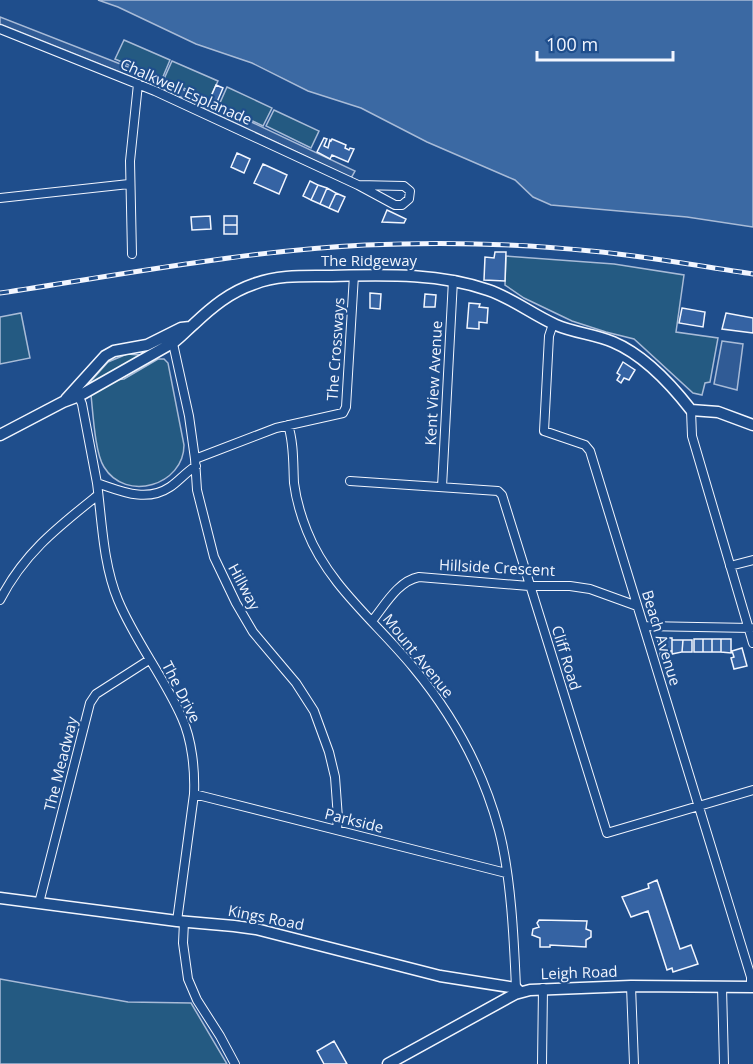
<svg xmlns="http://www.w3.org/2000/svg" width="753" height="1064" font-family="'Open Sans',sans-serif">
	<rect width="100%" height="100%" fill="#1f4e8c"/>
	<path fill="#245a82" stroke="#a8bbd7" stroke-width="1.5" d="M124,40l46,20 -8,19 -47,-20z
		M172,61l46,20 -9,19 -45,-21z
		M227,87l45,21 -9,18 -44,-21z
		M274,110l45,21 -8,17 -45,-22z
		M506,256l108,8 70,11 -8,57 42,6 -8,44 -5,1 -3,12 -9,-2 -59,-54 -28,-7 -34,-11 -48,-23 -19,-13z
		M21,313l9,45 -30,6v-47z
		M127,354l13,1v2l-47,27 -2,-3 17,-19z
		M158,359h6l4,4 16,82c0,40 -58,58 -80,22 -9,-14 -11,-54 -13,-72l24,-15 9,-1z
		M0,979l128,23 63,1 36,61h-227z"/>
	<path fill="#305b95" stroke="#a8bbd7" stroke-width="1.5" d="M0,17l169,66 186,88 -4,7 -179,-85 -172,-69z
		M722,341l21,3 -6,46 -23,-6z"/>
	<path fill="#3b69a3" stroke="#a8bbd7" stroke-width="1.5" d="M98,0h655v227l-66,-10 -136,-12 -18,-8 -18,-17 -88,-38 -66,-34 -53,-17 -56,-28 -56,-19 -78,-37z"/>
	<path fill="#3563a3" stroke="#f2f6ff" stroke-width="1.5" d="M216,85l7,3 -6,14 -7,-3z
		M324,138l3,1 -3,7 4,2 2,-8 1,1 1,-2 14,6 -1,3 4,2 1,-2 4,1 -6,13 -16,-7 -2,4 -13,-7z
		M237,153l13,6 -6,14 -13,-6z
		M263,164l24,11 -8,19 -25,-11z
		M310,181l8,4 -7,15 -8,-4z
		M318,185l9,3 -7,16 -9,-4z
		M327,188l9,5 -7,15 -9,-4z
		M336,193l9,4 -7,15 -9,-4z
		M387,210l19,9 -2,4 -22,-1z
		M210,216l1,13 -19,1 -1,-13z
		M224,216h13v9h-13z
		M224,225h13v9h-13z
		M495,252h11l-1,29 -21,-1 1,-23 9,1z
		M370,293l11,1 -1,15 -10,-1z
		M425,294l11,1 -1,12h-11z
		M469,303l11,1 -1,3 9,1 -1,15 -8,-1v7l-12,-1z
		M682,308l23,4 -2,15 -24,-4z
		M726,313l27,5v15l-31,-4z
		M623,362l12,8 -6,10 -5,-2 -3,5 -4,-3 3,-5 -3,-2z
		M658,638h14v13h-2v5h-10l1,-10h-3z
		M694,639h9v13h-9z
		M703,639h9v13h-9z
		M712,639h9v13h-9z
		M721,639h10v14l-10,-1z
		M672,640h11l-1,12 -10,2z
		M683,640h9v12h-10z
		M742,648l5,18 -13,3 -3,-11 3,-1 -2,-6z
		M657,880l23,69 11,-4 7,19 -25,8 -1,-4 -5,2 -19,-59 -17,6 -9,-20 27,-9 -1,-4z
		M539,920l48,1 -1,8 5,2v6l-5,3v7l-36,-2v2h-10v-9l-8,-3 1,-6 6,-2 -2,-4z
		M334,1041l13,23h-23l-7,-13z"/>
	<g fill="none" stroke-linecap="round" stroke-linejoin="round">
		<g stroke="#f2f6ff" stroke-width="10">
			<path id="minor" d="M0,29l155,62 203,94 46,1 6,5 -1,8 -7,6h-7l-37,-20
				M0,198l129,-14
				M132,254l-2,-93 8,-77
				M553,324l-4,12 -5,95 41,14 5,6 161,526v10
				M172,339l17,77 6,43 2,31 17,67 22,46 17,29 43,51 18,28 15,41 6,25 3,41 -1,12
				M77,392l5,12 15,79c24,8 49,20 73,4 9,-6 16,-15 26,-21
				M691,410l1,26 61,207
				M288,425c6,18 5,39 6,58 2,16 7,33 13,48 21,54 70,92 106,136 39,47 70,103 86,163 12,46 15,110 17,158
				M195,459l81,-31 67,-15 3,-6 8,-132
				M350,481l148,10 4,4 105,338 146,-43
				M97,483c5,38 6,81 21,117 17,41 46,77 64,118 10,22 13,52 12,76l-17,127
				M442,487l11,-207
				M730,566l23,-6
				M0,600c24,-47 58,-73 98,-105
				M372,621c13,-16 26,-40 47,-44l110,9h41l20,3 47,17
				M644,626l107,2
				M194,794l312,79
				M39,903l51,-200 6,-9 53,-34
				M184,922l-1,21 5,36 9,21 23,36 15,28
				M631,986l3,78
				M722,987l2,77
				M542,1064l1,-76"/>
		</g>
		<g stroke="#f2f6ff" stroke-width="13">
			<path id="tertiary" d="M66,399l39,-43 9,-5 33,-6 34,-17 9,-1
				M0,435l63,-33 16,-6 95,-54c8,-6 13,-12 20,-18 18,-17 36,-32 60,-40 23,-9 48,-8 72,-8 54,-1 110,-4 162,14 24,8 45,25 68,35 19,8 38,9 57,17 31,13 57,41 78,68l27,2 35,13
				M0,898l177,23 57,5 22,3 184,47 76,12 4,4
				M388,1064l127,-70 15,-4 101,-4 122,1"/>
		</g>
		<use href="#minor" stroke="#1f4e8c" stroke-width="8"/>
		<use href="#tertiary" stroke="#1f4e8c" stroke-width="10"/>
		<g stroke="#f2f6ff" stroke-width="5">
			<path id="rail" d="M0,293c120,-18 244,-42 365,-48 75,-3 151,-2 226,6 54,5 108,15 162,23"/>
		</g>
		<use href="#rail" stroke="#1f4e8c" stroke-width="3" stroke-dasharray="9" stroke-linecap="butt"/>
	</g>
	<g text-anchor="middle" stroke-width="4.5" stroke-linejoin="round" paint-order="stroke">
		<g font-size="15" fill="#f2f6ff" stroke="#1f4e8c">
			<text transform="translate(186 92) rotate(24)" y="5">Chalkwell Esplanade</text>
			<text x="369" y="266">The Ridgeway</text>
			<text transform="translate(336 349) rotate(-86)" y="5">The Crossways</text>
			<text transform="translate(434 383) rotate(-87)" y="5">Kent View Avenue</text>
			<text transform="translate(497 568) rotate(3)" y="5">Hillside Crescent</text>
			<text transform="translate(244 587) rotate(62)" y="5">Hillway</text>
			<text transform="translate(661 638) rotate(73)" y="5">Beach Avenue</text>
			<text transform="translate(418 656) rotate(51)" y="5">Mount Avenue</text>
			<text transform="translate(566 658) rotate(73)" y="5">Cliff Road</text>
			<text transform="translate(181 692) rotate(63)" y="5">The Drive</text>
			<text transform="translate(61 764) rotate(-76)" y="5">The Meadway</text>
			<text transform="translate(354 821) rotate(14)" y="5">Parkside</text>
			<text transform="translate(266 918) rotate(11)" y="5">Kings Road</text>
			<text transform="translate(579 973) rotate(-2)" y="5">Leigh Road</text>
		</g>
	</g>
	<path d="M537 51v9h136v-9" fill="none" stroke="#f2f6ff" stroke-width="3"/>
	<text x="546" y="51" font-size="18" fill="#f2f6ff" stroke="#1f4e8c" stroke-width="4.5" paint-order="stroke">100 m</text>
</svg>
